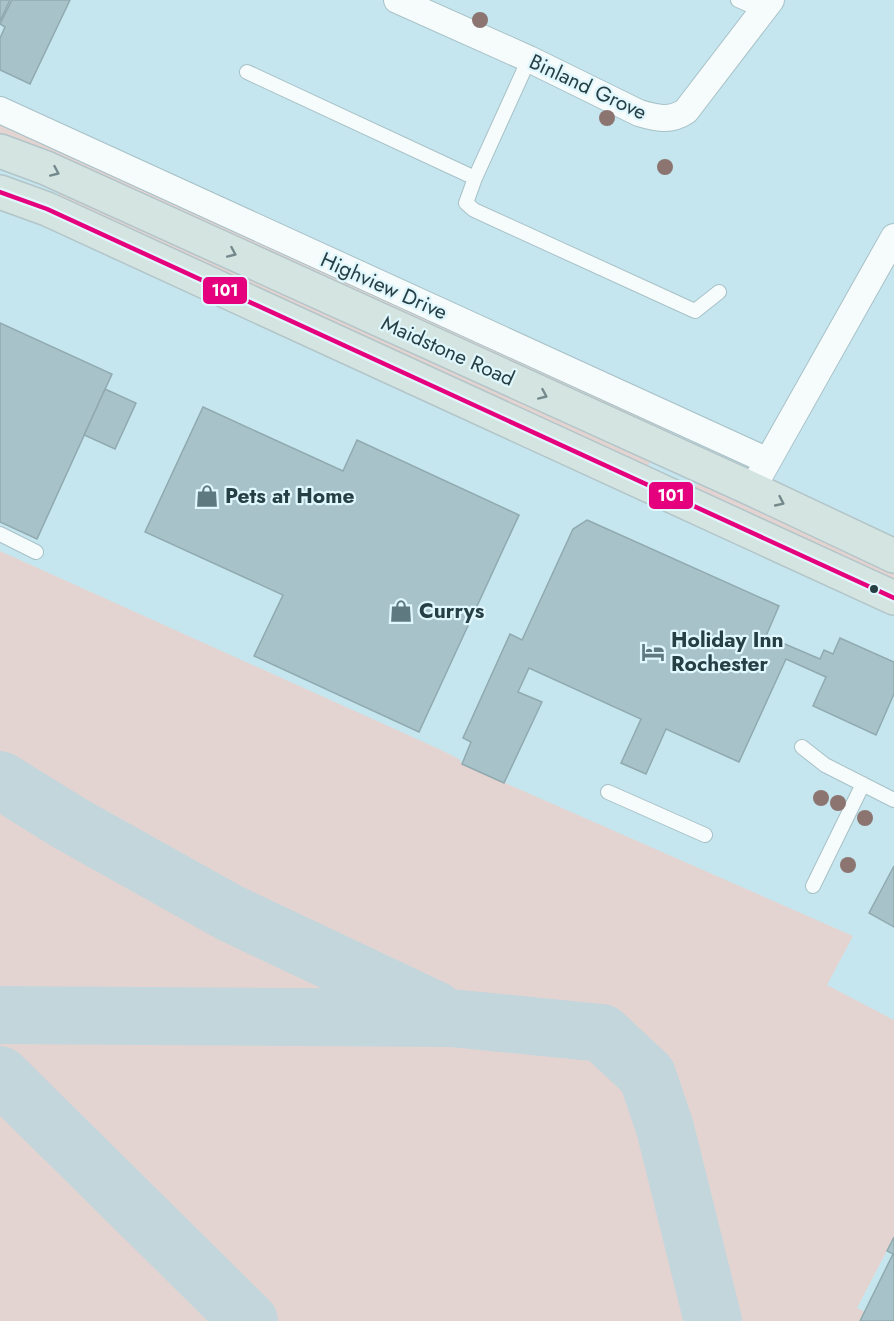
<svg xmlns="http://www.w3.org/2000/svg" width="894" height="1321" font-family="Jost,sans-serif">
	<rect width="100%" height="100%" fill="#c5e6ee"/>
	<path fill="#e4d4d1" d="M0,120l668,308 -2,7 -666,-297z
		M62,186l591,271 -7,12 -590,-269z
		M700,479l194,88v16l-201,-91z
		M0,551l439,198 20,10 3,5 391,172 -26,49 67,35v217l-37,71 8,4 -5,9h-860z"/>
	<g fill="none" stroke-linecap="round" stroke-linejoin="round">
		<path stroke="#c2d6dc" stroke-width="58" d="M0,780l71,44 159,89 205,97
			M0,1015l451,3 151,15 45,42 18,53 48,193
			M0,1075l249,246"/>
	</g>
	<path fill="#a8c2c9" stroke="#90aab0" stroke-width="1.5" d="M0,0h10l-10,21z
		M12,0h58l-40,84 -30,-14v-32l5,-11 -5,-3z
		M0,323l112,51 -75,165 -37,-17z
		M105,389l31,14 -21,46 -31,-14z
		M203,407l140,64 14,-31 162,75 -100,217 -165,-76 29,-61 -138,-63z
		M587,520l192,86 -13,30 54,23 4,-9 9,4 7,-16 54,24v32l-18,41 -63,-29 13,-29 -40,-18 -47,103 -73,-33 -20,45 -25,-11 20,-44 -112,-51 -11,24 24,10 -38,81 -42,-19 9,-22 -8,-4 47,-104 12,6 51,-111z
		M894,866v61l-25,-14z
		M894,1237v84h-34l33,-67 -6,-3z"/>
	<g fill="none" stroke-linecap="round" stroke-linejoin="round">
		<g stroke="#a7c1c7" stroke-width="16">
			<path id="lane" d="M738,0l25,11
				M529,59l-54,119 -9,25 8,7 221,101 24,-19
				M247,72l228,106
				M0,534l36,18
				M802,747l23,18 69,35
				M608,792l97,43
				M813,886l50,-102"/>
		</g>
		<g stroke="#a7c1c7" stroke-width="28">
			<path id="street" d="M397,0l132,59 110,54c17,5 31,9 47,-2l85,-111
				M0,110l768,351
				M760,475l134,-238"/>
		</g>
		<g stroke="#b3c5c9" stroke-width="36">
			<path id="primary" d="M0,151l46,17 706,321 142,67
				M0,192l47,17 847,389"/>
		</g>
		<use href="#lane" stroke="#f6fbfc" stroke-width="14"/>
		<use href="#street" stroke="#f6fbfc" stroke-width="26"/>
		<use href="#primary" stroke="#d4e4e0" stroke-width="33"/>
		<g stroke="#e0f7fd" stroke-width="9">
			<path id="bus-1" d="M0,192l47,17 847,389"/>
		</g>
		<use href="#bus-1" stroke="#e5007d" stroke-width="4.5"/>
	</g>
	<g fill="#8c7571">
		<circle cx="480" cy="20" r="8"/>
		<circle cx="607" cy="118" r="8"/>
		<circle cx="665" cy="167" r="8"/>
		<circle cx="821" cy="798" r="8"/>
		<circle cx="838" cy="803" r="8"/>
		<circle cx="865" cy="818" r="8"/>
		<circle cx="848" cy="865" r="8"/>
	</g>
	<defs><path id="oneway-chevron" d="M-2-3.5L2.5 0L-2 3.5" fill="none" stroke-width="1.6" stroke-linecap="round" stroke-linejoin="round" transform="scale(1.5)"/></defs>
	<g stroke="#74898b">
		<use href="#oneway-chevron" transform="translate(55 172) rotate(24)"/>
		<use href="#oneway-chevron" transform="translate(232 253) rotate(24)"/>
		<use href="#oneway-chevron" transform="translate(543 395) rotate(24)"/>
		<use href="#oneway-chevron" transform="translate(780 502) rotate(25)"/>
	</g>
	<defs>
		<g id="shop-bare" transform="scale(1.8)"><path d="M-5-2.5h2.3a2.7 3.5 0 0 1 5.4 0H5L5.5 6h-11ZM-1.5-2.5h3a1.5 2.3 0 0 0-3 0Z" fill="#5e7980" stroke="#e0f7fd" stroke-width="2.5" paint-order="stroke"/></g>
		<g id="hotel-bare" transform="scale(1.8)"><path d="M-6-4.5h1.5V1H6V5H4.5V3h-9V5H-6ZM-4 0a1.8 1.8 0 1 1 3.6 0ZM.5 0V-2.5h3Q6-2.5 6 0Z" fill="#5e7980" stroke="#e0f7fd" stroke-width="2.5" paint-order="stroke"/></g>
	</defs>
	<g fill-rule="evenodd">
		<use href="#shop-bare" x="207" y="496"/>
		<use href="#shop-bare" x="401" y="611"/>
		<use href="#hotel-bare" x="653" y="652"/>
	</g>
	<circle fill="#263f45" stroke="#e0f7fd" stroke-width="2" cx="874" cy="589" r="5"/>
	<g text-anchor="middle" stroke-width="4.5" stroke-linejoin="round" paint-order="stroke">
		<g font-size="21" fill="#263f45" stroke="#e0f7fd">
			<text transform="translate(588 87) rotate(25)" y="7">Binland Grove</text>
			<text transform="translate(384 286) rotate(24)" y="7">Highview Drive</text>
			<text transform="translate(448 351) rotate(24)" y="7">Maidstone Road</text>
		</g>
		<g font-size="21" font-weight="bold" fill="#263f45" stroke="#e0f7fd" text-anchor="start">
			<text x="225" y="503">Pets at Home</text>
			<text x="419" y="618">Currys</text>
			<text x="671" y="647">Holiday Inn<tspan x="671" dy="24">Rochester</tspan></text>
		</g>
	</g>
	<g stroke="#e0f7fd" stroke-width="2">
		<rect x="202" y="276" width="46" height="29" rx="6" fill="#e5007d"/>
		<rect x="648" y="481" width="46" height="29" rx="6" fill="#e5007d"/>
	</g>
	<g font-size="16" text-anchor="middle" font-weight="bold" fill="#fff">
		<text x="225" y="296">101</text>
		<text x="671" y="501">101</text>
	</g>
</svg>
